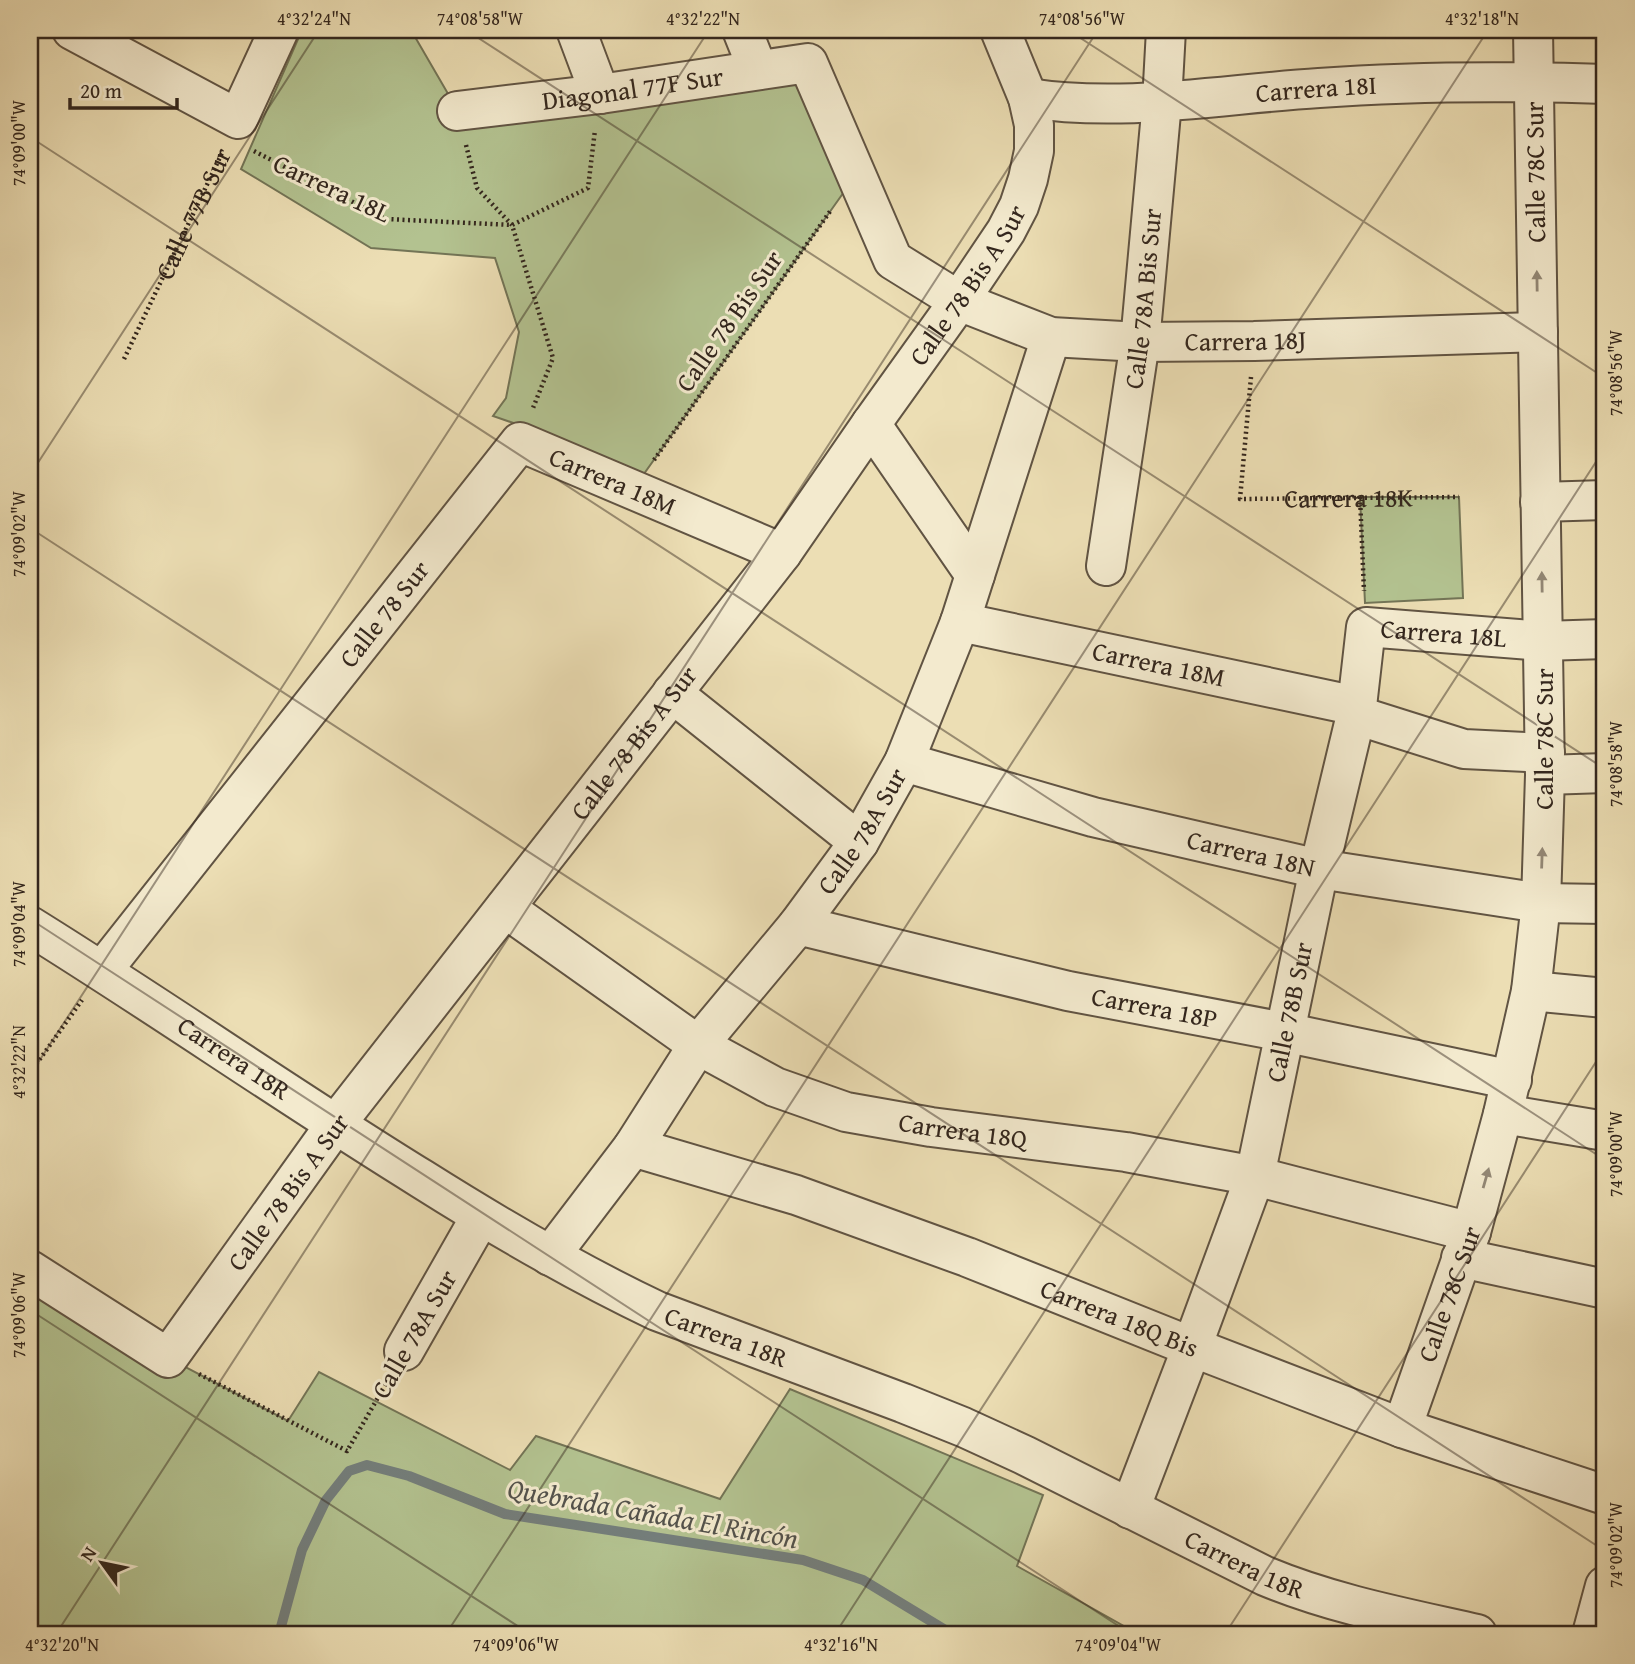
<svg xmlns="http://www.w3.org/2000/svg" width="1635" height="1664" font-family="'Gentium Book Plus',serif">
	<rect width="100%" height="100%" fill="#ecdeb4"/>
	<filter id="stains"><feTurbulence type="fractalNoise" baseFrequency=".00286" numOctaves="4"/><feColorMatrix values="0 0 0 0 .2 0 0 0 0 .09 0 0 0 0 .02 0 0 0 .5 -.17"/></filter>
	<radialGradient id="worn" r=".72"><stop offset=".6" stop-color="#630" stop-opacity="0"/><stop offset="1" stop-color="#630" stop-opacity=".3"/></radialGradient>
	<path fill="#b3c290" stroke="#737456" stroke-width="2" d="M302,30h109l47,81 350,-48 48,112 -215,303 -116,-51 -32,-11 13,-18 13,-66 -24,-74 -124,-10 -130,-79z
		M1360,497h99l4,101 -98,5z
		M30,1270l138,88 120,63 31,-49 191,98 26,-34 184,63 70,-110 253,106 -26,71 121,68h-1108z"/>
	<g fill="none" stroke-linecap="round" stroke-linejoin="round">
		<path stroke="#747e7b" stroke-width="10" d="M279,1634l23,-84 24,-50 23,-29 18,-6 42,11 96,38 298,46 60,20 89,54"/>
		<g stroke="#615443" stroke-width="42">
			<g id="minor">
				<path d="M72,30l166,89 41,-89"/>
				<path d="M576,30l24,64"/>
				<path d="M742,30l16,40"/>
				<path id="s3" d="M457,111l143,-17 208,-31 85,197 66,41 92,36 89,5 114,-1 284,-9"/>
				<path d="M871,424l104,151"/>
				<path d="M1540,502l65,-2"/>
				<path id="s4" d="M1106,566l34,-224 22,-240 4,-72"/>
				<path id="s5" d="M960,622l397,84"/>
				<path d="M672,693l187,149"/>
				<path d="M1356,715l108,34 81,4"/>
				<path id="s6" d="M904,762l189,55 226,52 222,34 64,1"/>
				<path d="M1545,775l60,-2"/>
				<path id="s7" d="M505,908l193,137 77,42 71,25 85,15 195,25 129,24 216,56"/>
				<path id="s8" d="M798,925l270,66 216,41 228,48"/>
				<path id="s9" d="M102,971l418,-529 262,111"/>
				<path d="M1531,991l74,7"/>
				<path d="M1503,1114l102,17"/>
				<path id="s10" d="M633,1147l163,48 171,62 225,90 210,81 203,67"/>
				<path id="s11" d="M550,1256l83,-109 65,-102 100,-120 61,-83 45,-80 56,-140 91,-285"/>
				<path d="M1461,1258l144,31"/>
				<path d="M30,1270l138,88 167,-233"/>
				<path d="M404,1351l77,-135"/>
				<path id="s12" d="M1402,1428l69,-196 32,-118 28,-123 10,-88 4,-128 -12,-745"/>
				<path id="s13" d="M1130,1509l62,-162 63,-171 64,-307 37,-154 10,-88 177,14 62,-2"/>
				<path d="M1592,1634l13,-48"/>
			</g>
		</g>
		<g stroke="#615443" stroke-width="42">
			<g id="tertiary">
				<path id="s14" d="M1028,98c96,15 195,-4 291,-10 95,-7 191,-7 286,-4"/>
				<path id="s15" d="M30,926c132,82 259,171 392,253 76,48 153,93 235,132l246,92 60,24 61,28 241,121c67,28 141,42 212,58"/>
				<path id="s16" d="M335,1125l447,-572 89,-129 88,-123 47,-70 13,-25 9,-27 6,-28v-26l-6,-27 -28,-68"/>
			</g>
		</g>
		<g stroke="#33261d" stroke-width="4.5" stroke-dasharray="2 3.5" stroke-linecap="butt">
			<path d="M466,145l11,43 35,37 41,133 -20,50"/>
			<path d="M254,151l132,68 126,6 76,-37 7,-58"/>
			<path id="s1" d="M124,359l99,-208"/>
			<path id="s2" d="M1251,377l-11,122 219,-2"/>
			<path d="M654,460l177,-250"/>
			<path d="M1360,497l4,94"/>
			<path d="M30,1073l52,-73"/>
			<path d="M199,1374l148,77 40,-69"/>
		</g>
		<use href="#minor" stroke="#f3eace" stroke-width="38"/>
		<use href="#tertiary" stroke="#f3eace" stroke-width="38"/>
	</g>
	<defs><path id="oneway-solid" d="M-6-.8H1V-3.2L6.5 0L1 3.2V.8H-6Z" transform="scale(1.75)"/></defs>
	<g fill="#938876">
		<use href="#oneway-solid" transform="translate(1537 281) rotate(-91)"/>
		<use href="#oneway-solid" transform="translate(1542 582) rotate(-91)"/>
		<use href="#oneway-solid" transform="translate(1542 858) rotate(-88)"/>
		<use href="#oneway-solid" transform="translate(1486 1178) rotate(-74)"/>
	</g>
	<path fill="none" stroke="#33261d" stroke-width="2" stroke-opacity="0.45" d="M466,30l1139,739M1068,30l537,348M30,137l1575,1023M30,475l289,-445M30,528l1575,1023M30,919l1101,715M30,1075l679,-1045M30,1310l500,324M56,1634l1042,-1604M446,1634l1042,-1604M835,1634l770,-1186M1225,1634l380,-586"/>
	<g text-anchor="middle" stroke-width="6" stroke-linejoin="round" paint-order="stroke">
		<g font-size="26" fill="#33261d" stroke="#f3eace">
			<text dy="9" stroke="none"><textPath href="#s3" startOffset="177">Diagonal 77F Sur</textPath></text>
			<text dy="9" stroke="none"><textPath href="#s14" startOffset="289">Carrera 18I</textPath></text>
			<text transform="translate(1535 172) rotate(-91)" y="9">Calle 78C Sur</text>
			<text transform="translate(332 188) rotate(25)" y="9">Carrera 18L</text>
			<text dy="9" stroke="none"><textPath href="#s1" startOffset="161">Calle 77B Sur</textPath></text>
			<text dy="9" stroke="none"><textPath href="#s16" startOffset="1052">Calle 78 Bis A Sur</textPath></text>
			<text dy="9" stroke="none"><textPath href="#s4" startOffset="270">Calle 78A Bis Sur</textPath></text>
			<text transform="translate(729 321) rotate(-55)" y="9">Calle 78 Bis Sur</text>
			<text dy="9" stroke="none"><textPath href="#s3" startOffset="940">Carrera 18J</textPath></text>
			<text dy="9" stroke="none"><textPath href="#s9" startOffset="775">Carrera 18M</textPath></text>
			<text dy="9" stroke="none"><textPath href="#s2" startOffset="231">Carrera 18K</textPath></text>
			<text dy="9" stroke="none"><textPath href="#s9" startOffset="455">Calle 78 Sur</textPath></text>
			<text dy="9" stroke="none"><textPath href="#s13" startOffset="994">Carrera 18L</textPath></text>
			<text dy="9" stroke="none"><textPath href="#s5" startOffset="203">Carrera 18M</textPath></text>
			<text transform="translate(1544 739) rotate(-90)" y="9">Calle 78C Sur</text>
			<text dy="9" stroke="none"><textPath href="#s16" startOffset="485">Calle 78 Bis A Sur</textPath></text>
			<text dy="9" stroke="none"><textPath href="#s11" startOffset="528">Calle 78A Sur</textPath></text>
			<text dy="9" stroke="none"><textPath href="#s6" startOffset="359">Carrera 18N</textPath></text>
			<text dy="9" stroke="none"><textPath href="#s8" startOffset="366">Carrera 18P</textPath></text>
			<text dy="9" stroke="none"><textPath href="#s13" startOffset="523">Calle 78B Sur</textPath></text>
			<text dy="9" stroke="none"><textPath href="#s15" startOffset="243">Carrera 18R</textPath></text>
			<text dy="9" stroke="none"><textPath href="#s7" startOffset="518">Carrera 18Q</textPath></text>
			<text transform="translate(288 1192) rotate(-54)" y="9">Calle 78 Bis A Sur</text>
			<text dy="9" stroke="none"><textPath href="#s12" startOffset="142">Calle 78C Sur</textPath></text>
			<text dy="9" stroke="none"><textPath href="#s10" startOffset="516">Carrera 18Q Bis</textPath></text>
			<text transform="translate(414 1334) rotate(-60)" y="9">Calle 78A Sur</text>
			<text dy="9" stroke="none"><textPath href="#s15" startOffset="810">Carrera 18R</textPath></text>
			<text dy="9" stroke="none"><textPath href="#s15" startOffset="1377">Carrera 18R</textPath></text>
		</g>
		<g font-size="28" font-style="italic" fill="#53524c" stroke="#f3eace">
			<text transform="translate(653 1513) rotate(10)" y="10">Quebrada Cañada El Rincón</text>
		</g>
	</g>
	<rect width="1635" height="1664" fill="none" stroke="#ecdeb4" stroke-width="77"/>
	<g transform="translate(102 1563) rotate(303)" stroke="#f3eace" stroke-width="5" paint-order="stroke">
	<path d="M0-5L12 26L0 18L-12 26Z" fill="#33261d"/>
	<text y="-10" font-size="19" font-weight="bold" text-anchor="middle" fill="#33261d">N</text>
	</g>
	<path d="M70 98v10h107v-10" fill="none" stroke="#33261d" stroke-width="3.5"/>
	<text x="80" y="98" font-size="21" fill="#33261d" stroke="#f3eace" stroke-width="5" paint-order="stroke">20 m</text>
	<rect x="38" y="38" width="1558" height="1588" fill="none" stroke="#33261d" stroke-width="2.5"/>
	<g font-size="18" text-anchor="middle" fill="#33261d">
		<text x="314" y="25">4°32'24"N</text>
		<text x="480" y="25">74°08'58"W</text>
		<text x="703" y="25">4°32'22"N</text>
		<text x="1082" y="25">74°08'56"W</text>
		<text x="1482" y="25">4°32'18"N</text>
		<text transform="translate(19 143) rotate(-90)" y="6">74°09'00"W</text>
		<text transform="translate(1616 373) rotate(-90)" y="6">74°08'56"W</text>
		<text transform="translate(19 534) rotate(-90)" y="6">74°09'02"W</text>
		<text transform="translate(1616 764) rotate(-90)" y="6">74°08'58"W</text>
		<text transform="translate(19 924) rotate(-90)" y="6">74°09'04"W</text>
		<text transform="translate(19 1062) rotate(-90)" y="6">4°32'22"N</text>
		<text transform="translate(1616 1154) rotate(-90)" y="6">74°09'00"W</text>
		<text transform="translate(19 1315) rotate(-90)" y="6">74°09'06"W</text>
		<text transform="translate(1616 1545) rotate(-90)" y="6">74°09'02"W</text>
		<text x="62" y="1651">4°32'20"N</text>
		<text x="516" y="1651">74°09'06"W</text>
		<text x="841" y="1651">4°32'16"N</text>
		<text x="1118" y="1651">74°09'04"W</text>
	</g>
	<rect width="100%" height="100%" filter="url(#stains)"/>
	<rect width="100%" height="100%" fill="url(#worn)"/>
</svg>
